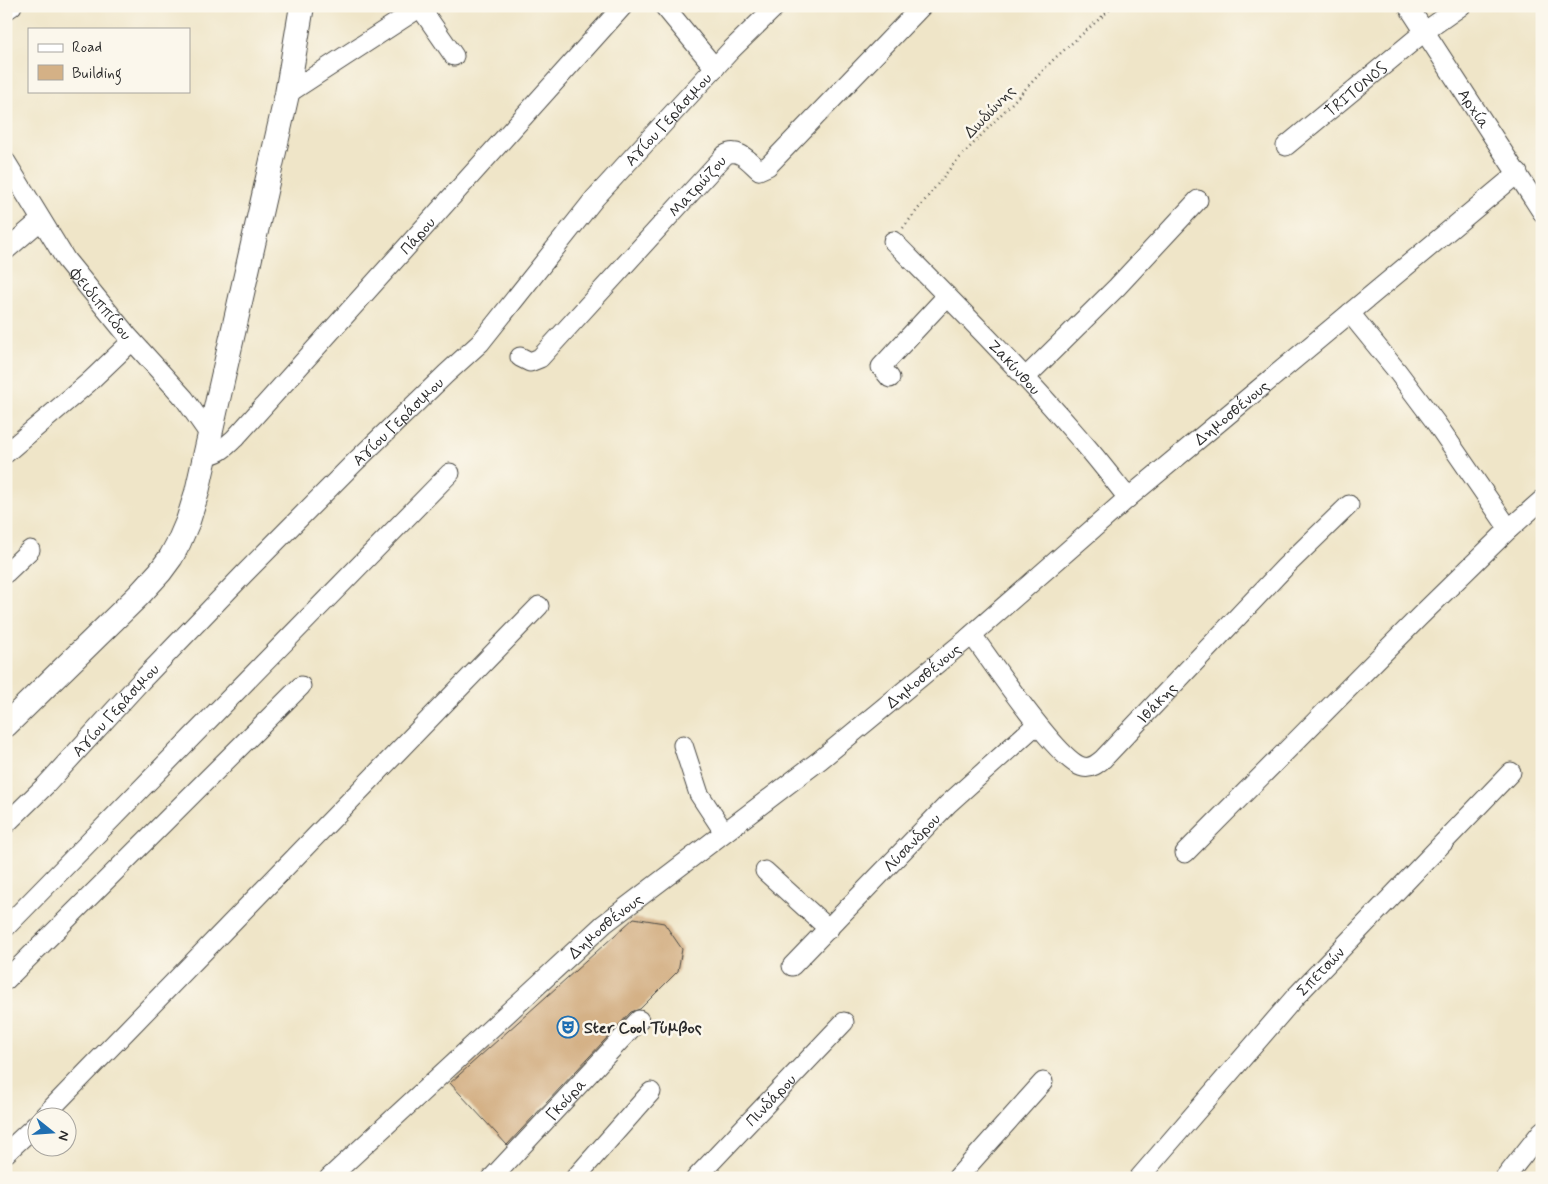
<svg xmlns="http://www.w3.org/2000/svg" width="1548" height="1184" font-family="Mynerve,sans-serif">
	<rect width="100%" height="100%" fill="#fbf7ec"/>
	<filter id="ink" filterUnits="userSpaceOnUse"><feTurbulence type="fractalNoise" baseFrequency=".02" numOctaves="2"/><feDisplacementMap in="SourceGraphic" scale="10" xChannelSelector="R" yChannelSelector="G"/><feConvolveMatrix kernelMatrix="1 2 1 2 8 2 1 2 1" color-interpolation-filters="sRGB"/></filter>
	<filter id="wash" filterUnits="userSpaceOnUse"><feTurbulence type="fractalNoise" baseFrequency=".0096" numOctaves="4" result="noise"/><feDisplacementMap in="SourceGraphic" scale="20" xChannelSelector="R" yChannelSelector="G"/><feGaussianBlur stdDeviation="1.12" result="paint"/><feColorMatrix in="noise" values="0 0 0 0 0 0 0 0 0 0 0 0 0 0 0 0 0 1.4 0 .05"/><feComposite in="paint" operator="in"/></filter>
	<g filter="url(#wash)">
		<rect width="100%" height="100%" fill="#efe5c8"/>
		<g id="blocks">
			<path fill="#d4b186" d="M634,918l30,5 18,26 -4,22 -38,38 -9,3 -124,133 -57,-62z"/>
		</g>
	</g>
	<g filter="url(#ink)">
		<use href="#blocks" fill-opacity="0" stroke="#484743" stroke-width="1"/>
		<g fill="none" stroke-linecap="round" stroke-linejoin="round">
			<g stroke="#484743" stroke-width="21">
				<g id="minor">
					<path d="M664,6l51,62"/>
					<path id="s1" d="M1408,6l134,206"/>
					<path d="M420,7l34,49"/>
					<path d="M6,10l6,-4"/>
					<path d="M287,94l135,-88"/>
					<path id="s2" d="M1286,146l138,-114 37,-26"/>
					<path id="s3" d="M6,162l60,98 61,75 57,63 26,37"/>
					<path id="s4" d="M893,241c64,65 128,129 187,198 17,19 32,39 48,59"/>
					<path d="M6,250l35,-30"/>
					<path d="M1350,313l47,58 39,52 73,106"/>
					<path id="s5" d="M520,357l10,5 10,-4 185,-203c13,-8 24,6 34,15l9,-4 154,-160"/>
					<path d="M890,378l-9,-11 66,-71"/>
					<path d="M1025,378l92,-91 81,-87"/>
					<path d="M6,453l82,-70 44,-42"/>
					<path id="s6" d="M205,455c14,0 21,-9 30,-17l388,-432"/>
					<path d="M6,573l24,-23"/>
					<path id="s7" d="M972,635c18,24 86,127 111,132 8,2 14,-3 20,-8l182,-192 64,-62"/>
					<path d="M683,745l16,49 25,38"/>
					<path id="s8" d="M6,824l40,-39 95,-104 103,-107 111,-112 91,-88 34,-31 115,-145 136,-148 45,-44"/>
					<path d="M1185,853l234,-236 90,-88 33,-29"/>
					<path d="M765,871l64,58"/>
					<path d="M6,927l444,-454"/>
					<path id="s9" d="M792,966l156,-162 89,-80"/>
					<path d="M6,980l295,-294"/>
					<path d="M44,1116l495,-510"/>
					<path d="M6,1153l32,-30"/>
					<path id="s10" d="M329,1178l275,-254 216,-164 147,-121 161,-141 390,-325"/>
					<path id="s11" d="M492,1178l147,-158"/>
					<path d="M575,1178l76,-86"/>
					<path id="s12" d="M696,1178l148,-156"/>
					<path d="M957,1178l86,-96"/>
					<path id="s13" d="M1139,1178l157,-182 215,-224"/>
					<path d="M1505,1178l37,-47"/>
				</g>
			</g>
			<g stroke="#484743" stroke-width="26">
				<path id="major" d="M6,725l132,-129 22,-24 11,-15 8,-15 9,-21 9,-29 90,-398 15,-88"/>
			</g>
			<path stroke="#484743" stroke-width="2.5" stroke-dasharray="1 4" stroke-linecap="butt" d="M903,228l49,-62 102,-107 60,-53"/>
			<use href="#minor" stroke="#fff" stroke-width="19"/>
			<use href="#major" stroke="#fff" stroke-width="24"/>
		</g>
	</g>
	<defs>
		<g id="theatre-ring" transform="scale(1.125)"><circle r="9.5" fill="#fbf7ec" stroke="#1f6fb2" stroke-width="1.5"/><path d="M-5-5.5Q0-4 5-5.5V0Q5 5 0 6Q-5 5-5 0ZM-3.3-2.5H-1v1.5H-3.3ZM1-2.5H3.3v1.5H1ZM-2.8 1Q0 5.5 2.8 1Z" fill="#1f6fb2"/></g>
	</defs>
	<g fill-rule="evenodd">
		<use href="#theatre-ring" x="568" y="1027"/>
	</g>
	<g text-anchor="middle" stroke-width="5" stroke-linejoin="round" paint-order="stroke">
		<g font-size="16" fill="#2b2b2b" stroke="#fbf7ec">
			<text dy="6" stroke="none"><textPath href="#s2" startOffset="90">TRITONOS</textPath></text>
			<text dy="6" stroke="none"><textPath href="#s1" startOffset="122">Αρχία</textPath></text>
			<text transform="translate(989 111) rotate(-46)" y="6">Δωδώνης</text>
			<text dy="6" stroke="none"><textPath href="#s8" startOffset="968">Αγίου Γεράσιμου</textPath></text>
			<text dy="6" stroke="none"><textPath href="#s5" startOffset="255">Ματρώζου</textPath></text>
			<text dy="6" stroke="none"><textPath href="#s6" startOffset="308">Πάρου</textPath></text>
			<text dy="6" stroke="none"><textPath href="#s3" startOffset="171">Φειδιππίδου</textPath></text>
			<text dy="6" stroke="none"><textPath href="#s4" startOffset="175">Ζακύνθου</textPath></text>
			<text dy="6" stroke="none"><textPath href="#s10" startOffset="1184">Δημοσθένους</textPath></text>
			<text dy="6" stroke="none"><textPath href="#s8" startOffset="562">Αγίου Γεράσιμου</textPath></text>
			<text dy="6" stroke="none"><textPath href="#s10" startOffset="779">Δημοσθένους</textPath></text>
			<text dy="6" stroke="none"><textPath href="#s7" startOffset="274">Ιθάκης</textPath></text>
			<text dy="6" stroke="none"><textPath href="#s8" startOffset="158">Αγίου Γεράσιμου</textPath></text>
			<text dy="6" stroke="none"><textPath href="#s9" startOffset="172">Λύσανδρου</textPath></text>
			<text dy="6" stroke="none"><textPath href="#s10" startOffset="374">Δημοσθένους</textPath></text>
			<text dy="6" stroke="none"><textPath href="#s13" startOffset="275">Σπετσών</textPath></text>
			<text dy="6" stroke="none"><textPath href="#s11" startOffset="108">Γκούρα</textPath></text>
			<text dy="6" stroke="none"><textPath href="#s12" startOffset="108">Πινδάρου</textPath></text>
		</g>
		<g font-size="16" font-weight="bold" fill="#2b2b2b" stroke="#fbf7ec" text-anchor="start">
			<text x="584" y="1033">Ster Cool Τύμβος</text>
		</g>
	</g>
	<rect width="1548" height="1184" fill="none" stroke="#fbf7ec" stroke-width="25"/>
	<rect x="28" y="28" width="162" height="65" fill="#fbf7ec" stroke="#a8a59f"/>
	<rect x="38" y="44" width="25" height="8" fill="#ffffff" stroke="#a8a59f"/>
	<text x="72" y="52" font-size="15" fill="#2b2b2b">Road</text>
	<rect x="38" y="65" width="25" height="15" fill="#d4b186" stroke="#a8a59f"/>
	<text x="72" y="78" font-size="15" fill="#2b2b2b">Building</text>
	<g transform="translate(52 1132) rotate(107)"><circle r="24" fill="#fbf7ec" stroke="#a8a59f"/>
	<path d="M0-4L9 19L0 12L-9 19Z" fill="#1f6fb2"/>
	<text y="-8" font-size="14" font-weight="bold" text-anchor="middle" fill="#2b2b2b">N</text>
	</g>
</svg>
